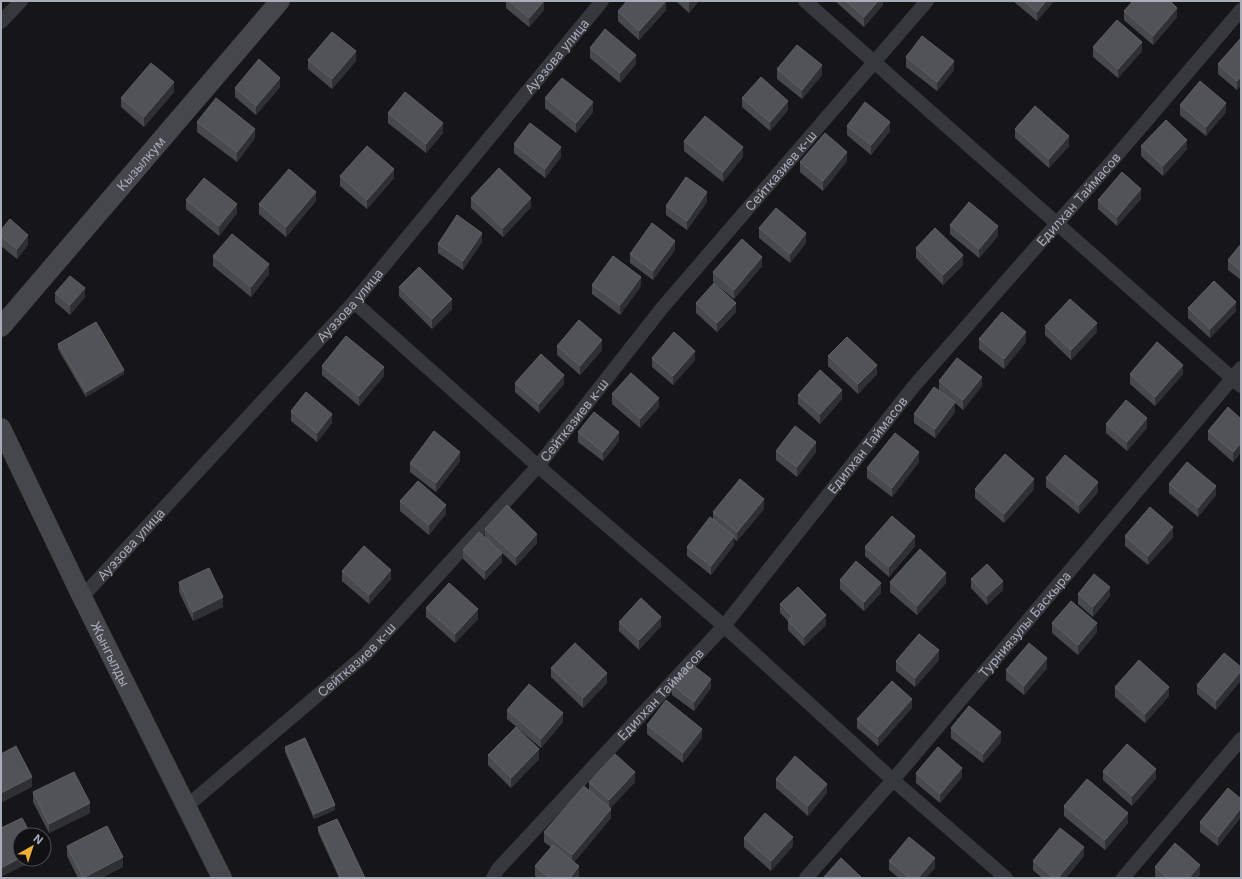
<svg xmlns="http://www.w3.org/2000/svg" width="1242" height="879" font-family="Inter,sans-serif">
	<rect width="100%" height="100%" fill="#161618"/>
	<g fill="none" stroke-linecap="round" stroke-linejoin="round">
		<g stroke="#37383d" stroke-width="14">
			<path d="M805,1l436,385"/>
			<path d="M1,22l20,-21"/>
			<path d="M354,302l184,164 186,160 169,154 113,98"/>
			<path id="s1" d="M82,597l272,-295 248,-301"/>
			<path id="s2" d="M187,806l178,-151 173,-189 124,-158 265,-307"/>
			<path id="s3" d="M493,878l5,-9 226,-243 190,-240 198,-225 129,-151"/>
			<path id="s4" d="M806,878l87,-98 348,-412"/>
			<path d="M1123,878l118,-139"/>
		</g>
		<g stroke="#45474d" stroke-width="20">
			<path id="s5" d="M1,327l279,-326"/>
			<path id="s6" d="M1,428l81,169 140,281"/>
		</g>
	</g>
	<path fill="#47494d" d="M506,1h38v9l-15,17 -23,-19z
		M676,1h23l-10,12z
		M835,1h48v4l-19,22z
		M1013,1h41l-17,20z
		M666,10l-27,30 -21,-19v-10z
		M1124,11l53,6 -24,28 -29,-25z
		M1241,38l-4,52 -19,-16v-10z
		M1093,47l49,4 -24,27 -25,-21z
		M590,48l46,16 -16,19 -30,-25z
		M906,57l48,13 -17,21 -31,-24z
		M308,60l48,1 -24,28 -24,-20z
		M777,69l45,6 -20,24 -25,-20z
		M280,87l-24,28 -21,-18v-9z
		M174,92l-30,35 -23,-20v-9z
		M545,98l48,14 -17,21 -31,-25z
		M742,98l46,12 -18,21 -28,-24z
		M1180,105l46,7 -20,24 -26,-21z
		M388,113l55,20 -17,20 -38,-30z
		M197,122l58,16 -18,24 -40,-30z
		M847,126l43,5 -19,24 -24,-20z
		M1015,129l54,17 -20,22 -34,-30z
		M684,141l59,16 -20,25 -39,-31z
		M514,144l47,13 -16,21 -31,-25z
		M1141,146l46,3 -24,27 -22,-20z
		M847,161l-24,30 -23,-19v-10z
		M340,176l54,2 -27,31 -27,-23z
		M471,198l60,9 -28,30 -32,-29z
		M1141,199l-24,27 -19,-17v-9z
		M186,200l51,13 -18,23 -33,-27z
		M316,201l-30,36 -27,-23v-10z
		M707,202l-20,28 -21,-15v-9z
		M950,225l48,11 -19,22 -29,-24z
		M759,228l47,15 -16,20 -31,-25z
		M1,230l27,15 -11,14 -16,-13z
		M482,242l-19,28 -25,-17v-9z
		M1241,244v36l-13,-10v-10z
		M916,248l47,17 -20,20 -27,-27z
		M675,250l-22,30 -23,-17v-9z
		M213,256l56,18 -18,23 -38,-31z
		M762,266l-28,33 -21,-17v-10z
		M592,285l49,1 -21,29 -28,-21z
		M399,287l53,22 -20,20 -33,-33z
		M55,293l30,4 -15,18 -15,-13z
		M696,303l40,9 -19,20 -21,-19z
		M1188,308l48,3 -26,27 -22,-20z
		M1045,326l52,6 -26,28 -26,-25z
		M979,339l47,3 -22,27 -25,-20z
		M58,344l66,30 -38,23 -28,-48z
		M557,346l45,4 -22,25 -23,-20z
		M828,356l49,18 -19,20 -30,-28z
		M652,358l43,2 -22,25 -21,-18z
		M322,366l62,10 -25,30 -37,-31z
		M1130,374h53l-28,32 -25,-22z
		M939,381l43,5 -19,24 -8,-7v9l-20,26 -21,-15v-9l25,-24z
		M515,383l49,1 -25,29 -24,-21z
		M612,394l47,13 -19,21 -28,-24z
		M798,395l44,4 -22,25 -22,-20z
		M291,411l41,12 -15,19 -26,-21z
		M1241,419v33l-8,10 -25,-22v-9z
		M1106,424l41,4 -20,23 -21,-18z
		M578,432l41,9 -16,20 -25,-19z
		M776,451l40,1 -19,25 -21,-17z
		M460,461l-24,31 -26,-20v-9z
		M919,462l-27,35 -25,-19v-10z
		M1046,478l52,14 -19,22 -33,-27z
		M1169,484l47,11 -18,22 -29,-24z
		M975,489h59l-30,34 -29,-25z
		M400,501l46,13 -17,21 -29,-24z
		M764,509l-27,32 -3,-2v6l-23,30 -24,-19v-9l26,-28v-7z
		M485,529l52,14 -21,23 -14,-13v9l-17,18 -22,-21v-9l22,-13z
		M1125,536l48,1 -25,28 -23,-19z
		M915,546l-26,31 -24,-21v-9z
		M342,571l49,8 -22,25 -27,-23z
		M971,579l32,11 -16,15 -16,-17z
		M840,580l41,13 -17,18 -24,-22z
		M179,582l44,25 -30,14 -14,-29z
		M890,582l56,1 -29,32 -27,-23z
		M1078,594l32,2 -17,21 -15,-13z
		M780,604l46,21 -22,21 -16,-16v-9l-8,-8z
		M426,608l52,11 -23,24 -29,-26z
		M619,622l42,4 -22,24 -20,-19z
		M1052,623l45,9 -19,23 -26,-22z
		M939,660l-24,27 -19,-16v-10z
		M1241,667l-25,43 -19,-16v-9z
		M551,668l56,15 -24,25 -32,-31z
		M1047,668l-23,27 -18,-15v-10z
		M672,685l39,3 -17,23 -22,-16z
		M1115,687l54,9 -24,27 -30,-26z
		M912,708l-34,38 -21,-18v-9z
		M507,710l56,12 -22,26 -34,-29z
		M647,725l55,13 -19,25 -36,-29z
		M951,728l50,14 -18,21 -32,-25z
		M285,747l50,63 -21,9 -29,-67z
		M488,755l51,4 -28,29 -23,-23z
		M1103,771l53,7 -24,28 -29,-26z
		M916,773l46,4 -22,26 -24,-20z
		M776,779l51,14 -19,23 -32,-28z
		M589,782h46l-25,26 1,10 -37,44 5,14 -2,2h-39l-3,-2v-10l16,-19 -7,-5v-10l45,-42z
		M33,792l57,21 -41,20 -16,-31z
		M1241,799v18l-23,29 -18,-14v-10z
		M1064,806l64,17 -23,27 -41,-34z
		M318,827l47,51h-26l-21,-46z
		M744,838l49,8 -22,25 -27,-24z
		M67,846l56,21 -22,11h-23l-11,-22z
		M1084,856l-18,22h-24l-9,-8v-9z
		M889,861l46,7 -9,10h-27l-10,-8z
		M1155,867l45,7 -3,4h-40l-2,-2z"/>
	<path fill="#2f3033" d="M544,1v9l-15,17v-9z
		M666,1v9l-27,30v-9z
		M691,1h8l-10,12v-10z
		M878,1h5v4l-19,22v-10z
		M1046,1h8l-17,20v-9z
		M1177,8v9l-24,28v-9z
		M1142,42v9l-24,27v-9z
		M356,51v10l-24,28v-10z
		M636,55v9l-16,19v-10z
		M954,61v9l-17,21v-9z
		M822,65v10l-20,24v-9z
		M1241,77v9l-4,4v-9z
		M280,78v9l-24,28v-9z
		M174,82v10l-30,35v-10z
		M788,101v9l-18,21v-9z
		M593,102v10l-17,21v-10z
		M1226,103v9l-20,24v-9z
		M890,122v9l-19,24v-10z
		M443,123v10l-17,20v-9z
		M255,129v9l-18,24v-10z
		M1069,136v10l-20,22v-9z
		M1187,140v9l-24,27v-10z
		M561,147v10l-16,21v-9z
		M743,147v10l-20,25v-10z
		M847,152v9l-24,30v-10z
		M394,169v9l-27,31v-9z
		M1141,189v10l-24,27v-9z
		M316,192v9l-30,36v-10z
		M707,192v10l-20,28v-9z
		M531,198v9l-28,30v-9z
		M237,204v9l-18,23v-10z
		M998,226v10l-19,22v-9z
		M482,233v9l-19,28v-9z
		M806,233v10l-16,20v-9z
		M28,235v10l-11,14v-10z
		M675,241v9l-22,30v-9z
		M963,255v10l-20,20v-10z
		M762,257v9l-28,33v-9z
		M269,264v10l-18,23v-10z
		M641,277v9l-21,29v-10z
		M85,288v9l-15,18v-10z
		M452,299v10l-20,20v-10z
		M1236,302v9l-26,27v-9z
		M736,303v9l-19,20v-9z
		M1097,323v9l-26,28v-10z
		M1026,332v10l-22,27v-10z
		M602,340v10l-22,25v-9z
		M695,351v9l-22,25v-9z
		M877,365v9l-19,20v-10z
		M1183,365v9l-28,32v-9z
		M384,367v9l-25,30v-10z
		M124,370v4l-38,23v-5z
		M564,375v9l-25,29v-9z
		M982,377v9l-19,24v-10z
		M842,390v9l-22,25v-10z
		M659,398v9l-19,21v-9z
		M955,402v10l-20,26v-9z
		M332,414v9l-15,19v-9z
		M1147,418v10l-20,23v-9z
		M619,432v9l-16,20v-9z
		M816,442v10l-19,25v-10z
		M1241,443v9l-8,10v-10z
		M460,452v9l-24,31v-9z
		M919,452v10l-27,35v-9z
		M1034,479v10l-30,34v-9z
		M1098,482v10l-19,22v-9z
		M1216,486v9l-18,22v-9z
		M764,499v10l-27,32v-9z
		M446,505v9l-17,21v-10z
		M1173,527v10l-25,28v-9z
		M537,534v9l-21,23v-9z
		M734,536v9l-23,30v-9z
		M915,536v10l-26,31v-10z
		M502,553v9l-17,18v-9z
		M391,570v9l-22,25v-9z
		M946,573v10l-29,32v-9z
		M1003,581v9l-16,15v-9z
		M881,583v10l-17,18v-9z
		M1110,587v9l-17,21v-10z
		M223,597v10l-30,14v-9z
		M478,609v10l-23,24v-9z
		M826,615v10l-22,21v-9z
		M661,617v9l-22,24v-10z
		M1097,623v9l-19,23v-10z
		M939,650v10l-24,27v-9z
		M1047,658v10l-23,27v-9z
		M1241,671v10l-25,29v-9z
		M607,673v10l-24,25v-10z
		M711,679v9l-17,23v-9z
		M1169,687v9l-24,27v-9z
		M912,699v9l-34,38v-9z
		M563,713v9l-22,26v-9z
		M702,729v9l-19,25v-10z
		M1001,732v10l-18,21v-9z
		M539,749v10l-28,29v-10z
		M962,768v9l-22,26v-9z
		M1156,769v9l-24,28v-10z
		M635,772v10l-26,28v-10z
		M32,777v10l-31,16v-10z
		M827,784v9l-19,23v-10z
		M90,803v10l-41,20v-9z
		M335,805v5l-21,9v-5z
		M1241,808v9l-23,29v-9z
		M611,809v9l-39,47v-10z
		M1128,813v10l-23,27v-10z
		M793,837v9l-22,25v-10z
		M1084,847v9l-18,22h-8z
		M123,857v10l-22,11h-18z
		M20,858v1h17l-36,18v-9z
		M935,858v10l-9,10h-8z
		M1200,865v9l-3,4h-8z
		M579,866v10l-2,2h-7z"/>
	<path fill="#525359" stroke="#5f6168" d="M509,1h35l-15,17z
		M627,1h39l-27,30 -21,-20z
		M846,1h32l-14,16z
		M1024,1h22l-9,11z
		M1133,1h37l7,7 -24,28 -29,-25z
		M1117,20l25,22 -24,27 -25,-22z
		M605,29l31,26 -16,18 -30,-25z
		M332,32l24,19 -24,28 -24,-19z
		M922,36l32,25 -17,21 -31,-25z
		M1241,38v39l-4,4 -19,-17z
		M797,45l25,20 -20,25 -25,-21z
		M259,59l21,19 -24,28 -21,-18z
		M151,63l23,19 -30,35 -23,-19z
		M761,77l27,24 -18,21 -28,-24z
		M562,78l31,24 -17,21 -31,-25z
		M1200,81l26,22 -20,24 -26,-22z
		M405,92l38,31 -17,21 -38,-31z
		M216,98l39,31 -18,23 -40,-30z
		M865,102l25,20 -19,23 -24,-19z
		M1035,106l34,30 -20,23 -34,-30z
		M705,116l38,31 -20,25 -39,-31z
		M1166,120l21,20 -24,26 -22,-20z
		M530,123l31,24 -16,22 -31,-25z
		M825,133l22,19 -24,29 -23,-19z
		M367,146l27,23 -27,31 -27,-24z
		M499,168l32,30 -28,30 -32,-30z
		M289,169l27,23 -30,35 -27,-23z
		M1122,172l19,17 -24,28 -19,-17z
		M686,177l21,15 -20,29 -21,-15z
		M204,178l33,26 -18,22 -33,-26z
		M969,202l29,24 -19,23 -29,-24z
		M776,208l30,25 -16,21 -31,-26z
		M457,215l25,18 -19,28 -25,-17z
		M10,219l18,16 -11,14 -16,-13v-6z
		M652,223l23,18 -22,30 -23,-17z
		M935,228l28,27 -20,20 -27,-27z
		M232,234l37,30 -18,23 -38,-31z
		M742,239l20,18 -28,33 -21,-18z
		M1241,244v27l-13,-11z
		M613,256l28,21 -21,28 -28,-20z
		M419,267l33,32 -20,20 -33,-32z
		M70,276l15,12 -15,17 -15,-12z
		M1214,281l22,21 -26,27 -22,-21z
		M714,283l22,20 -19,20 -21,-20z
		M1070,299l27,24 -26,27 -26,-24z
		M1002,312l24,20 -22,27 -25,-20z
		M579,320l23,20 -22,26 -23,-20z
		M96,322l28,48 -38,22 -28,-48z
		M674,332l21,19 -22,25 -21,-18z
		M346,336l38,31 -25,29 -37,-30z
		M847,337l30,28 -19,19 -30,-28z
		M1157,342l26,23 -28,32 -25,-23z
		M541,354l23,21 -25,29 -24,-21z
		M957,358l25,19 -19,23 -24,-19z
		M820,370l22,20 -22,24 -22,-19z
		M631,373l28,25 -19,21 -28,-25z
		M934,387l21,15 -20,27 -21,-15z
		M306,392l26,22 -15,19 -26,-22z
		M1126,400l21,18 -20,24 -21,-18z
		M1228,407l13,12v24l-8,9 -25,-21z
		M594,412l25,20 -16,20 -25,-20z
		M795,426l21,16 -19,25 -21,-16z
		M434,431l26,21 -24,31 -26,-20z
		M895,433l24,19 -27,36 -25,-20z
		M1005,454l29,25 -30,35 -29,-25z
		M1065,455l33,27 -19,23 -33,-27z
		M1187,462l29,24 -18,22 -29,-24z
		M740,479l24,20 -27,33 -24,-20z
		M418,481l28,24 -17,20 -29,-24z
		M507,505l30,29 -21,23 -31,-28z
		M1150,507l23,20 -25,29 -23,-20z
		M892,516l23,20 -26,31 -24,-20z
		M710,517l24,19 -23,30 -24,-19z
		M479,532l23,21 -17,18 -22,-21z
		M364,546l27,24 -22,25 -27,-24z
		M920,549l26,24 -29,33 -27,-24z
		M856,561l25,22 -17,19 -24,-22z
		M987,564l16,17 -16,15 -16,-17z
		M209,568l14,29 -30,15 -14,-30z
		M1094,574l16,13 -17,20 -15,-13z
		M449,583l29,26 -23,25 -29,-26z
		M798,587l28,28 -22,22 -16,-16 4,-5 -12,-12z
		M641,598l20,19 -22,23 -20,-18z
		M1071,601l26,22 -19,22 -26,-22z
		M919,634l20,16 -24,28 -19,-17z
		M575,643l32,30 -24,25 -32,-30z
		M1029,643l18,15 -23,28 -18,-16z
		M1224,653l17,14v4l-25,30 -19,-16z
		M1139,660l30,27 -24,27 -30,-27z
		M689,662l22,17 -17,23 -22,-17z
		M892,681l20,18 -34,38 -21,-18z
		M529,684l34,29 -22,26 -34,-29z
		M666,700l36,29 -19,24 -36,-28z
		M969,706l32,26 -18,22 -32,-26z
		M516,727l23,22 -28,29 -23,-23z
		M305,738l30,67 -21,9 -29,-67z
		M1127,744l29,25 -24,27 -29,-25z
		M16,746l16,31 -31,16v-39z
		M938,747l24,21 -22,26 -24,-21z
		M615,754l20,18 -26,28 -20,-18z
		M795,756l32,28 -19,22 -32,-27z
		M74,772l16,31 -41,21 -16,-32z
		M1087,779l41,34 -23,27 -41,-34z
		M584,786l27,23 -39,46 -28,-23z
		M1228,788l13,11v9l-23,29 -18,-15z
		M765,813l28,24 -22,24 -27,-23z
		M22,818l9,17h-11v23l-19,10v-40z
		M337,819l28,59h-24l-23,-51z
		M107,826l16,31 -40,21 -16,-32z
		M1060,828l24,19 -26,31h-4l-21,-17z
		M909,837l26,21 -17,20h-8l-21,-17z
		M1175,843l25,22 -11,13h-21l-13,-11z
		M553,845l26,21 -9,12h-20l-15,-12z
		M841,858l21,20h-39z"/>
	<g text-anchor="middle" stroke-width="3" stroke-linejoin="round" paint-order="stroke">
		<g font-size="13" fill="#a8adb8" stroke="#111113">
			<text dy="5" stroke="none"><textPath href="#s1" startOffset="720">Ауэзова улица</textPath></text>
			<text dy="5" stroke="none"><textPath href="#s5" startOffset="215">Кызылкум</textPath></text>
			<text dy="5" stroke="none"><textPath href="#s2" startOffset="872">Сейтказиев к-ш</textPath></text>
			<text dy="5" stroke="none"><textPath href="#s3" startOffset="897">Едилхан Таймасов</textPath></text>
			<text dy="5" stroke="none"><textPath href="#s1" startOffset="396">Ауэзова улица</textPath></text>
			<text dy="5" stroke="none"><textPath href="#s2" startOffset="548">Сейтказиев к-ш</textPath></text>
			<text dy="5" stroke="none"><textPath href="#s3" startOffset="573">Едилхан Таймасов</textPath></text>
			<text dy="5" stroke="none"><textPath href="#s1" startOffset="72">Ауэзова улица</textPath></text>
			<text dy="5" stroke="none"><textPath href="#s4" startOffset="335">Турниязулы Баскыра</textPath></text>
			<text dy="5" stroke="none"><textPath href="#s6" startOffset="251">Жынгылды</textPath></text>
			<text dy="5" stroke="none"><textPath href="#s2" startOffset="224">Сейтказиев к-ш</textPath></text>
			<text dy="5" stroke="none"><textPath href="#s3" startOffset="249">Едилхан Таймасов</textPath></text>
		</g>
	</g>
	<rect width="1242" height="879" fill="none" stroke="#a8adb8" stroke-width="4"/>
	<g transform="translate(32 847) rotate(39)"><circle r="19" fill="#111113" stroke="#4d4f55"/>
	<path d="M0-3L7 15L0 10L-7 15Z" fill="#f2b134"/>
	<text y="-6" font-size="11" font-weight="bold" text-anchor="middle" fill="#a8adb8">N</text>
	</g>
</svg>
